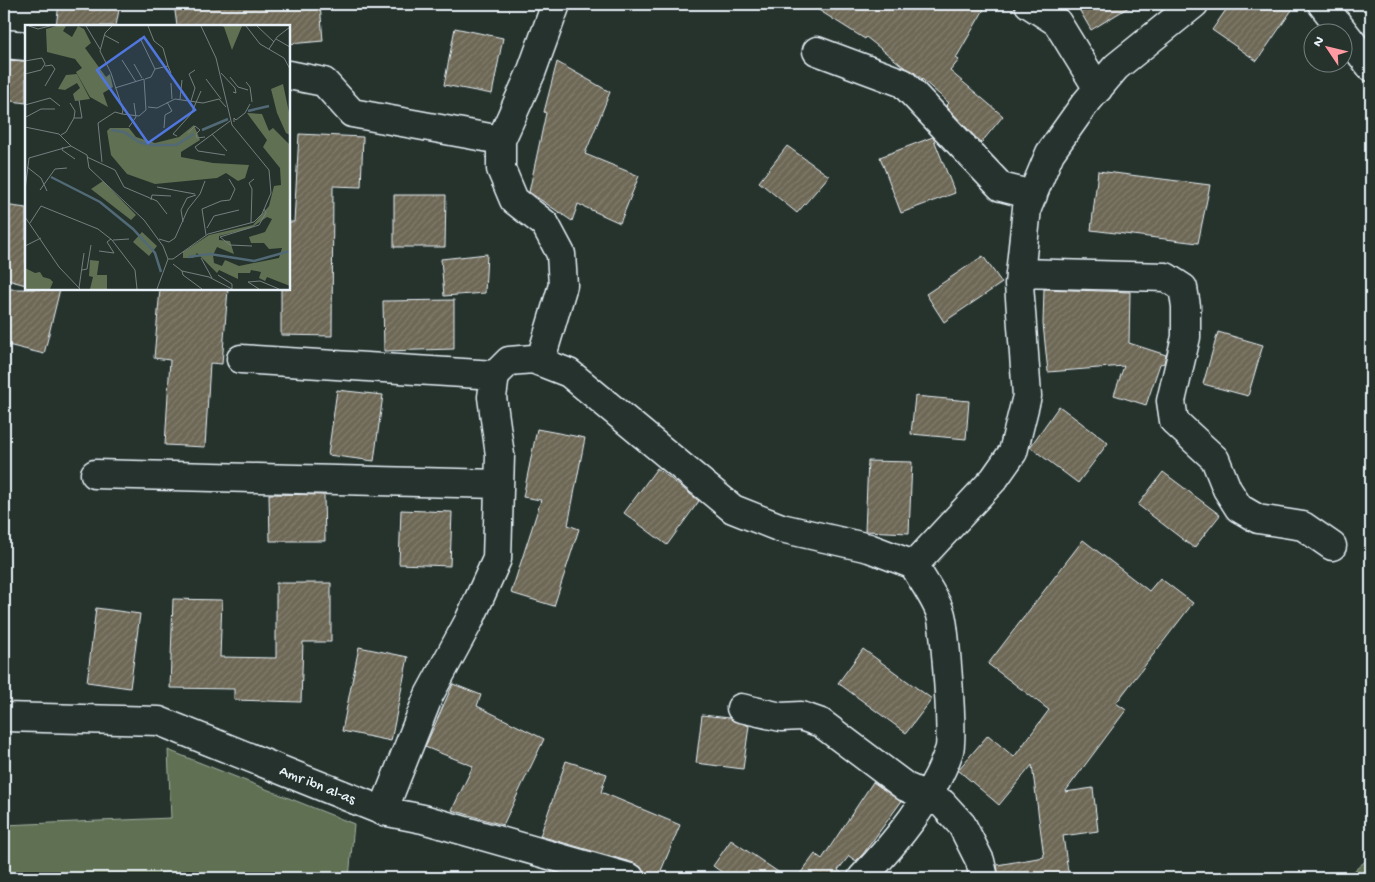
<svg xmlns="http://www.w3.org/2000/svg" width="1375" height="882" font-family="'Gochi Hand',sans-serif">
	<defs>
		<pattern id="building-hatch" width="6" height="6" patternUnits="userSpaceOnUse" patternTransform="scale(1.25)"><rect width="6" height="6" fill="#6d6755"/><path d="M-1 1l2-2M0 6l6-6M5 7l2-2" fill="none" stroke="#827d6e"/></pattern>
	</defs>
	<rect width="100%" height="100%" fill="#26332d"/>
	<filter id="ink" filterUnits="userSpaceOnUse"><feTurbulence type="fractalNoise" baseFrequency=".02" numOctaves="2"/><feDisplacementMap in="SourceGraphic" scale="10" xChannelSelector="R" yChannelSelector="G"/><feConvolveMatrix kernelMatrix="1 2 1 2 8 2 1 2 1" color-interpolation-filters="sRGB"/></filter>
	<g filter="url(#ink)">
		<path fill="#607052" stroke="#a4b0a5" d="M168,750l186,74 -5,54h-345v-53l167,-7z
			M1371,856v22h-25z"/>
		<path fill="url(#building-hatch)" stroke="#e8f1f8" d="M59,4h61l-4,22h-60z
			M174,4h146l3,37 -34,3v-18h-112z
			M809,4h178l-31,54 3,2 -9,11 53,45 -22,27 -35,-37 3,-3 -35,-31 -10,-5 -38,-30 -1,2z
			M1076,4h58l-43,26z
			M1230,4h66l-39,57 -45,-31z
			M455,28l48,10 -11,56 -48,-9z
			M4,60l22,1v42l-22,-3z
			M557,62l53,30 -25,62 54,22 -19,47 -42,-19 -6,17 -43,-29 17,-79 -2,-1z
			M299,134l64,3 -2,50 -28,-1 -1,150 -51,-1v-46h8v-67h5z
			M933,137l22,56 -54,20 -21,-56z
			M787,146l42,30 -32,37 -38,-31z
			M1098,171l112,14 -12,58 -107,-13z
			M394,195h52l-1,52h-51z
			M4,205l22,3v77l-22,-6z
			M487,254l-2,39 -41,3 -3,-37z
			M983,256l19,27 -58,39 -18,-28z
			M10,289h50l-16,65 -40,-10v-31z
			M160,289h68l-6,75 -12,-1 -5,84 -40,-2 5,-85 -16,-2z
			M1044,289l86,3 -1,51 37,12 -2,8 -4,1 -14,41 -32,-10 10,-29 -76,6 -5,-48z
			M454,300v49l-70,2 -1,-50z
			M1218,332l45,13 -15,51 -45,-12z
			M337,390l46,5 -9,66 -46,-6z
			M915,396l54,5 -3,38 -55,-5z
			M1059,406l49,37 -30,40 -48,-36z
			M537,429l48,9 -17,87 11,4 -25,77 -43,-13 30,-93 -18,-3z
			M868,461l44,1 -3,71 -44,-2z
			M657,468l42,33 -32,44 -43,-32z
			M1163,472l57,43 -26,33 -56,-43z
			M269,494l55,1 1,46h-55z
			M401,510l51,2 -2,54 -51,-2z
			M1083,540l66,51 11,-13 33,25 -77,100 10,7 -61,82 28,-4 5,43 -35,5 6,42h-70l-2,-13 47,-8 -12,-92 -33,40 -41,-35 30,-35 26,22 35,-47 -61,-46z
			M276,583h55v59h-28l-2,60 -67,-2v-11l-64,-1 3,-89 49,1 -2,57 56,1z
			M96,608l44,6 -10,74 -43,-6z
			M359,647l49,10 -17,84 -49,-10z
			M863,649l69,50 -26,34 -68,-50z
			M453,684l28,11 -4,11 67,33 -41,86 -51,-15 21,-44 -48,-19z
			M702,715l28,3 19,8 -6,43 -47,-6z
			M566,761l41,13 -6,18 79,33 -22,53 -14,-5 -3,-6 -7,-4 -94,-27z
			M873,782l28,20 -38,52 -7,7 -7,-5 -11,14 9,8h-50l18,-24 7,5z
			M731,840l56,38h-57l-17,-12z"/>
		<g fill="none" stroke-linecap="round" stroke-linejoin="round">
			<g stroke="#e8f1f8" stroke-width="31">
				<path id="street" d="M1029,4l28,18 41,67
					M1322,4l49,63
					M4,44l22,2
					M817,51l86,32 98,104 32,8
					M289,75l35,7 28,31 149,27
					M1020,273l146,4 17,11 3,18v31l-15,64 3,20 41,38 12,30 12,19 19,11 45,7 29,20
					M241,359l254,16
					M540,362l23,-77 -2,-31 -16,-30 -31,-24 -13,-31v-29l30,-67 25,-69
					M95,474l403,10
					M914,565l80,-86 19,-27 14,-56 -8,-112 8,-76 23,-55 34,-48 32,-38 78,-63
					M741,708l40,9 20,-1 20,7 85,64 36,16 20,22 18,36 4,17
					M4,717l155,4 224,90 40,8 207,59
					M383,811l46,-116 40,-74 28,-62 3,-104 -8,-58 3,-22 14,-14 24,-2 36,14 164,136 48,19 88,20 45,17c7,14 23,35 27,50 4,16 13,123 8,136 -16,47 -53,91 -87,127"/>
			</g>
			<use href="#street" stroke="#26332d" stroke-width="28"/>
		</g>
	</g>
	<g text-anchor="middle" stroke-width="4" stroke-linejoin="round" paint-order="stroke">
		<g font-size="15" fill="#e8f1f8" stroke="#26332d">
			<text transform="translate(318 784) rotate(22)" y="5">Amr ibn al-as</text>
		</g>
	</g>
	<g transform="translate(25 25)">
		<rect width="265" height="265" fill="#26332d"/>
		<path d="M31,1h10l-3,5 9,6 6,-11 6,3 7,14 -6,5 21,29 4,-3 3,13 -10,6 5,14 -18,-10 -14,-25 6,-4 -7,-9 -28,-7 -1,-23zM258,59l7,33v18l-4,-2 -9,-20 -6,-24zM222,88l15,1 7,17 4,-3 17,17v141l-23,-9 -2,4 -6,-3 2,-6 -10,-2 -1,3h-12v6l-19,-9 -2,3 -20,-20 -4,5h-10v-6l26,-17 44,-10 16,-19 5,-20 7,-1 -1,-17 -17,-21 4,-7zM242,192l5,2 -7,13 -16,5 2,6h13l5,6 13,-1 -3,10 -40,8 -14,-6 -3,6 -8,-3 -1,-8 4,-8 17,7 -4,-13 -11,-1v-4l32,-8zM169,100l6,15 -19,12v5l32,6 36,2 -4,13 -7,3 -12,-8 -9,5 -62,6 -28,-10 -16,-19 -4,-24 3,-3h19l7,9 19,6 24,-6zM78,156l33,34 -5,5 -40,-31zM117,207l15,14 -8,10 -16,-14zM65,235l9,1 -2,14h10v14h-17l3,-12 -4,-1zM0,243l10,5 5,-1 3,5 7,2 3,3 -3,7h-25z" fill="#607052" fill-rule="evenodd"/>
		<path d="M197,1h20l-10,24 -8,-23zM52,49l13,25 -15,2 -2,-7 7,-6 -3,-5 -12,7 -7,-1 8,-14z" fill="#607052"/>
		<path fill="none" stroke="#516a76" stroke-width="2.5" d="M223,86l21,-5M86,105l13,2 15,10 11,3h26l18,-11M177,105l26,-11M26,152l49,25 33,27 22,24 6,19M163,232l22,-3 44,7 36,-10"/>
		<path fill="none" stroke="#747f7e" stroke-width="1" d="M4,1l9,3 12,-3M61,1l14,23M123,1l6,15 9,7 5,18M221,1l14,18 24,14 6,11M232,1l17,16M79,10l15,8M115,13l15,31M251,14l14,8M244,24l8,-12 13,-10M97,35l14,22M0,36l17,-3 3,6 -4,6 -16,4M109,39l8,14M20,41l7,-1 3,4 -10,17M196,48l14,15 1,5 -3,-1M205,52l8,10 10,3M120,54l6,-2 4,-8 13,-3 3,7M181,54l15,20M221,57l4,5 2,15M146,58l1,16M90,63l29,-9 2,31 -7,6 -17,-2M155,74l2,-19M166,76l4,-13 -6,-14 6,-4M45,78l5,8 -1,7M0,80l25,-7 10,8M123,82l9,1 18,-9 28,4 16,-4 7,8M1,92l15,-8h14M209,97v-4l2,2 9,-7 5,-9M0,102l34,7 12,12 16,9 2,13 55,52 19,26 5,13M104,102l7,-10 -2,-14M139,103l1,-13 7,-4 -5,-9M163,108l7,-7 5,4 -4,4 1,4 8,-1M187,109l15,17M36,110l5,-3 8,-14h8l-3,-18M152,111l-4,-2 18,-20 10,-23M38,122l-1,3 13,9M200,130l-27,-4 -3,-4 35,-26M62,132l28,13 9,17 33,14 10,13M77,137l-4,-39 17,-11 7,2 1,-4 -12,-37 -11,-22 5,-18 7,-7M2,142l14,11 6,13M132,162l38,7M0,165l4,-32 42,-12M15,165l15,-21 12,-1M126,175l1,-5 19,1M0,192l34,50 21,22M158,197l-2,-12 6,-12 9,-3M5,198l11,-17 57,23 14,11 23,30 2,19M226,198l1,-34 -3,-6 5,-4M182,203l7,-12 25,-6M181,210l-4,-26 19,-8 9,-1 5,-11 -6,-10M134,214l10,3 6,-4 13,-29 12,-15 5,-13M88,215l16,-1M0,221l16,-8M227,221l-22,-1 -10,-8 39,-12 7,-12 -2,-4M74,226l15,2 -7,-11 4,-3M176,233l11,20M148,239l9,7 27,6 23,12M57,245l5,-1 4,-24M157,246l1,4 19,14M193,250l14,9v5M54,263l5,-35M132,264l11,-30h5l35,-25 46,-12 8,-8 9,-21 -2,-23 -37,-45 -16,-67 -15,-32M234,264l-11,-7 12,-1 19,8"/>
		<path fill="#5077e0" fill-opacity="0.15" stroke="#5077e0" stroke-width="2.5" d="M119,12l51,73 -47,33 -51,-73z"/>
		<rect width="265" height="265" fill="none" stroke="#e8f1f8" stroke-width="2.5"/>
	</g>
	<rect width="1375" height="882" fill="none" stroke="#26332d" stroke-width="20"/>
	<rect x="10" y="10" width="1355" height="862" fill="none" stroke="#e8f1f8" stroke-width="2" filter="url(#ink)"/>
	<g transform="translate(1328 48) rotate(305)"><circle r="24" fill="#26332d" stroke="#747f7e"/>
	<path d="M0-4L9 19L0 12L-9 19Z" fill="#ff9aa2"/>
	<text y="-8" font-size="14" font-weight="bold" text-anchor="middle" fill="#e8f1f8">N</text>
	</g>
</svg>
